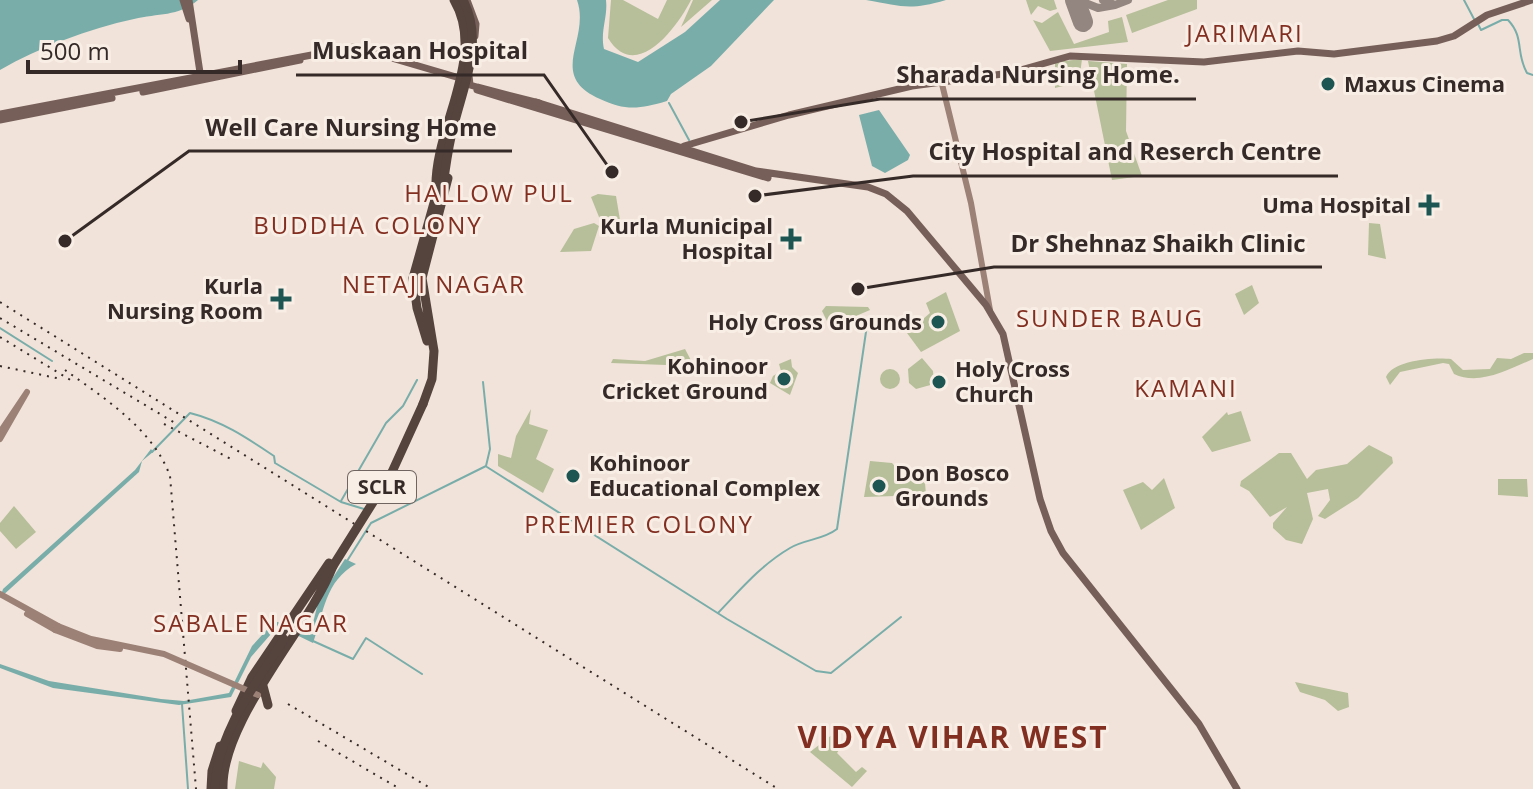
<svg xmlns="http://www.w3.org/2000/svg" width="1533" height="789" font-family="'Open Sans',sans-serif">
	<rect width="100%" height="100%" fill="#f1e3d9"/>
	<path fill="#b6bf9a" d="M611,0h12l35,19 9,-19h24c-13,26 -55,84 -83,38z
		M693,0h19l-31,27z
		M1026,0h28l3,9 -7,2 -12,-5 -7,9z
		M1168,0h29v9l-65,24 -6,-18z
		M1058,12l16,32 35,-12 -1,-11 14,-4 6,25 -78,9 -17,-31 9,3z
		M1082,59l-3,23 -24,6v-26z
		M1088,61l39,3 -1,67 16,45 -30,4z
		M598,194l18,2 5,30 -10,4 -10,-8 -10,-25z
		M594,223l5,3 -8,25 -31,1 14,-23z
		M1369,223l11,1 6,35 -18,-4z
		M1252,285l7,18 -15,12 -9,-21z
		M946,292l14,39 -39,21 -14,-19 23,-20 -4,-10z
		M826,306l42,1 2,3 -40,17 -8,-16z
		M685,349l9,17 -83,-3 2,-4 32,2z
		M1524,353h9v6c-24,10 -53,27 -79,15l-5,-10 -6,-1 -43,9 -10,13 -4,-8c7,-17 48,-20 65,-18l12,11 27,-1 7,-11 14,1z
		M922,358l11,13 1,13 -18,5 -7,-6 -1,-14z
		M791,359l1,8 6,6 -8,22 -20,-12 3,-7 8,-5 -2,-7z
		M880 379a10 10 0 1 1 20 0a10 10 0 1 1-20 0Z
		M531,409l-2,15 19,6 -12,29 18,10 -11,24 -45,-27v-12l13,4 5,-22z
		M1241,411l10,30 -39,11 -10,-15 25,-25 1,3z
		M1369,445l23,12 1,6 -35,35 -33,21 -7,-3 12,-16 -2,-11 -21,4 6,26 -11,25 -16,-4 -13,-12v-5l14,-16 -17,10 -21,-26 -9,-5 1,-5 38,-28h12l16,26 9,-9 31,-6z
		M870,461l22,2 11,12 21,-4 2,24 -62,2z
		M1164,478l11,30 -34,22 -18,-40 20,-8 9,8z
		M1498,479h29l1,18 -30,-2z
		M14,506l22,26 -20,17 -16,-18v-8z
		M1295,682l53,11 1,14 -11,4 -13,-11 -25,-8z
		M833,734l10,10 -6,9 19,19 6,-5 5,4 -15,16 -42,-35z
		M239,761l22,7 2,-6 13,15 -2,12h-39z"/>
	<path fill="#79adaa" d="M0,0h198c-20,17 -40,13 -64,19 -46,10 -94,28 -134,51z
		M577,0h29c2,17 -6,31 -2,49l34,13 47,-30 35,-32h54l-63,66 -40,28 -4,7c-27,8 -42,10 -67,-2 -54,-24 -9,-59 -23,-99z
		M866,0h80c-38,11 -44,6 -80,0z
		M879,110l31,45 -2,5 -23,13 -13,-7 -13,-51z
		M151,449l2,3 -11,9 -3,11 -139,126 3,-9 132,-119z
		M345,559l11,5c-31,17 -32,48 -43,79l-35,-17 -27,31 -20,40 -52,8 -126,-17 -53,-20v-4l49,17 112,18 23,2 45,-8 23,-47 23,-25 35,14 9,-36z"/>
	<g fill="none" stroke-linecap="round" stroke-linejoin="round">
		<path stroke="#79adaa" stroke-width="2" d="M1464,0l10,19
			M1478,24l3,6 21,-10h6c17,18 7,32 19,53l6,2
			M669,103l20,37
			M0,328l52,33
			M152,452l38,-39c32,8 57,25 84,43l1,7 66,39 23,7
			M487,467l240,152 89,52 15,2 70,-56
			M341,501l45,-78 17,-17 14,-26
			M347,561l24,-38 115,-57 4,-17 -7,-67
			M718,613c23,-24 43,-48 72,-65 15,-9 33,-8 47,-19l30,-204
			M313,641l40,18 13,-21 56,36
			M182,704l6,85"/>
		<path stroke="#938680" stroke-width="8" d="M1078,0l20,8 17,-3
			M1103,0l12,5 13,-5"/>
		<path stroke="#938680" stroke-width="20" d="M1075,0l8,22"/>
		<path stroke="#9c8177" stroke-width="6" d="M941,80l30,123 19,107
			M0,432l27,-40 -27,47
			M0,594l58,32
			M27,614l28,16"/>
		<path stroke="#765f58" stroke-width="7" d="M183,0l6,19
			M189,0l12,79
			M477,90l291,88
			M143,92l157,-32
			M536,102l220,69 112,16 18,7 21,17 79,94 17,29 37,165 11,32 12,22 136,171 38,65
			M0,114l354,-67 109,32
			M0,120l112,-22
			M684,146l105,-31 123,-29 98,-13 60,-17 134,6 94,-11 36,3 103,-13 17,-5 33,-21 45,-15"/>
		<path stroke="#55433e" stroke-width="9" d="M436,191c-3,-63 52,-133 18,-191
			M427,341l-10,-33 -4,-30 26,-93
			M423,404l9,-25 2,-28 -12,-73 26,-100
			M263,686l5,19
			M236,711l16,-34 77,-114
			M211,789l1,-18 8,-25
			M223,789c-2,-69 84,-158 110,-223"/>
		<path stroke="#352a27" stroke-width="2" stroke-dasharray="2 6" stroke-linecap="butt" d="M0,302l778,487
			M0,318l175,105
			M0,337l72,44
			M0,366l61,13
			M65,370c39,28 88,59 105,106l26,313
			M164,424l67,35
			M288,704l144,85
			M318,741l82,48"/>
		<path stroke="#9c8177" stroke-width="6" d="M58,626l33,13 73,15 94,41
			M55,630l42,16 23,3"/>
		<path stroke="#765f58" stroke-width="7" d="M467,0l9,24 -1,12
			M469,75l1,10 7,2 62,16"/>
		<path stroke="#55433e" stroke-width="9" d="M443,185c3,-19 5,-38 10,-56 10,-43 32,-87 10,-129
			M333,566l59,-94 31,-68
			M215,789c1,-54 41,-106 69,-150"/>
	</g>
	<g fill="#1d5553" stroke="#f9eee5" stroke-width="3">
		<circle cx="1328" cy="84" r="8"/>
		<path d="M1425 193h8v8h8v8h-8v8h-8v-8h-8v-8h8z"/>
		<path d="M787 227h8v8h8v8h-8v8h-8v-8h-8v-8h8z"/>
		<path d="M277 287h8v8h8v8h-8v8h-8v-8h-8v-8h8z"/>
		<circle cx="938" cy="322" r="8"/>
		<circle cx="784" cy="379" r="8"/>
		<circle cx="939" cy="382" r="8"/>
		<circle cx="573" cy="476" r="8"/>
		<circle cx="879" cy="486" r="8"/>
	</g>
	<g text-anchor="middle" stroke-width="6" stroke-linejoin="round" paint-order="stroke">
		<rect fill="#f9eee5" stroke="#706560" stroke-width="2" x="348" y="471" width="68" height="32" rx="6"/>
		<g font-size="20" font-weight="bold" fill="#352a27">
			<text x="382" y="494">SCLR</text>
		</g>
		<g font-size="22" font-weight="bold" fill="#352a27" stroke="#f9eee5" text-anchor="end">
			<text x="1344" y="92" text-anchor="start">Maxus Cinema</text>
			<text x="1411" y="213">Uma Hospital</text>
			<text x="773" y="234">Kurla Municipal<tspan x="773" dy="25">Hospital</tspan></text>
			<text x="263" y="294">Kurla<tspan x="263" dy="25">Nursing Room</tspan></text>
			<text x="922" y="330">Holy Cross Grounds</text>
			<text x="768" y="374">Kohinoor<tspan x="768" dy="25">Cricket Ground</tspan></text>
			<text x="955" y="377" text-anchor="start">Holy Cross<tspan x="955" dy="25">Church</tspan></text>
			<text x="589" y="471" text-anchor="start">Kohinoor<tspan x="589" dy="25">Educational Complex</tspan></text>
			<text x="895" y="481" text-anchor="start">Don Bosco<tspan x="895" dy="25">Grounds</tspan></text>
		</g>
		<g font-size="24" letter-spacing="2" fill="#822f21" stroke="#f9eee5">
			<text x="1245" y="42">JARIMARI</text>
			<text x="489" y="202">HALLOW PUL</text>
			<text x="368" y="234">BUDDHA COLONY</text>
			<text x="434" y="293">NETAJI NAGAR</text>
			<text x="1110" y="327">SUNDER BAUG</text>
			<text x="1186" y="397">KAMANI</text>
			<text x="639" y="533">PREMIER COLONY</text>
			<text x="251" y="632">SABALE NAGAR</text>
		</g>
		<g font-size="30" font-weight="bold" letter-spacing="2" fill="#822f21" stroke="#f9eee5">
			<text x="953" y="748">VIDYA VIHAR WEST</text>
		</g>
	</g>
	<path fill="none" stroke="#352a27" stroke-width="3" d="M612 172L544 75H296M741 122L880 99H1196M65 241L189 151H512M755 196L913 176H1338M858 289L994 267H1322"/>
	<g fill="#352a27" stroke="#f9eee5" stroke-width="3">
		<circle cx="612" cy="172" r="8"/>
		<circle cx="741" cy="122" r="8"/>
		<circle cx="65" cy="241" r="8"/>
		<circle cx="755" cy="196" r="8"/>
		<circle cx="858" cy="289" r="8"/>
	</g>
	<g font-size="24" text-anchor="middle" font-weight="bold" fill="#352a27" stroke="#f9eee5" stroke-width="6" stroke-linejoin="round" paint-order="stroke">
		<text x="420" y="59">Muskaan Hospital</text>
		<text x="1038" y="83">Sharada Nursing Home.</text>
		<text x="351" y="136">Well Care Nursing Home</text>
		<text x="1125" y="160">City Hospital and Reserch Centre</text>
		<text x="1158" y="252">Dr Shehnaz Shaikh Clinic</text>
	</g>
	<path d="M28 60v12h212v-12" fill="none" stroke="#352a27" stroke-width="4"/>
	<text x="40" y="60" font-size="24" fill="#352a27" stroke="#f9eee5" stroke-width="6" paint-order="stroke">500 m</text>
</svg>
